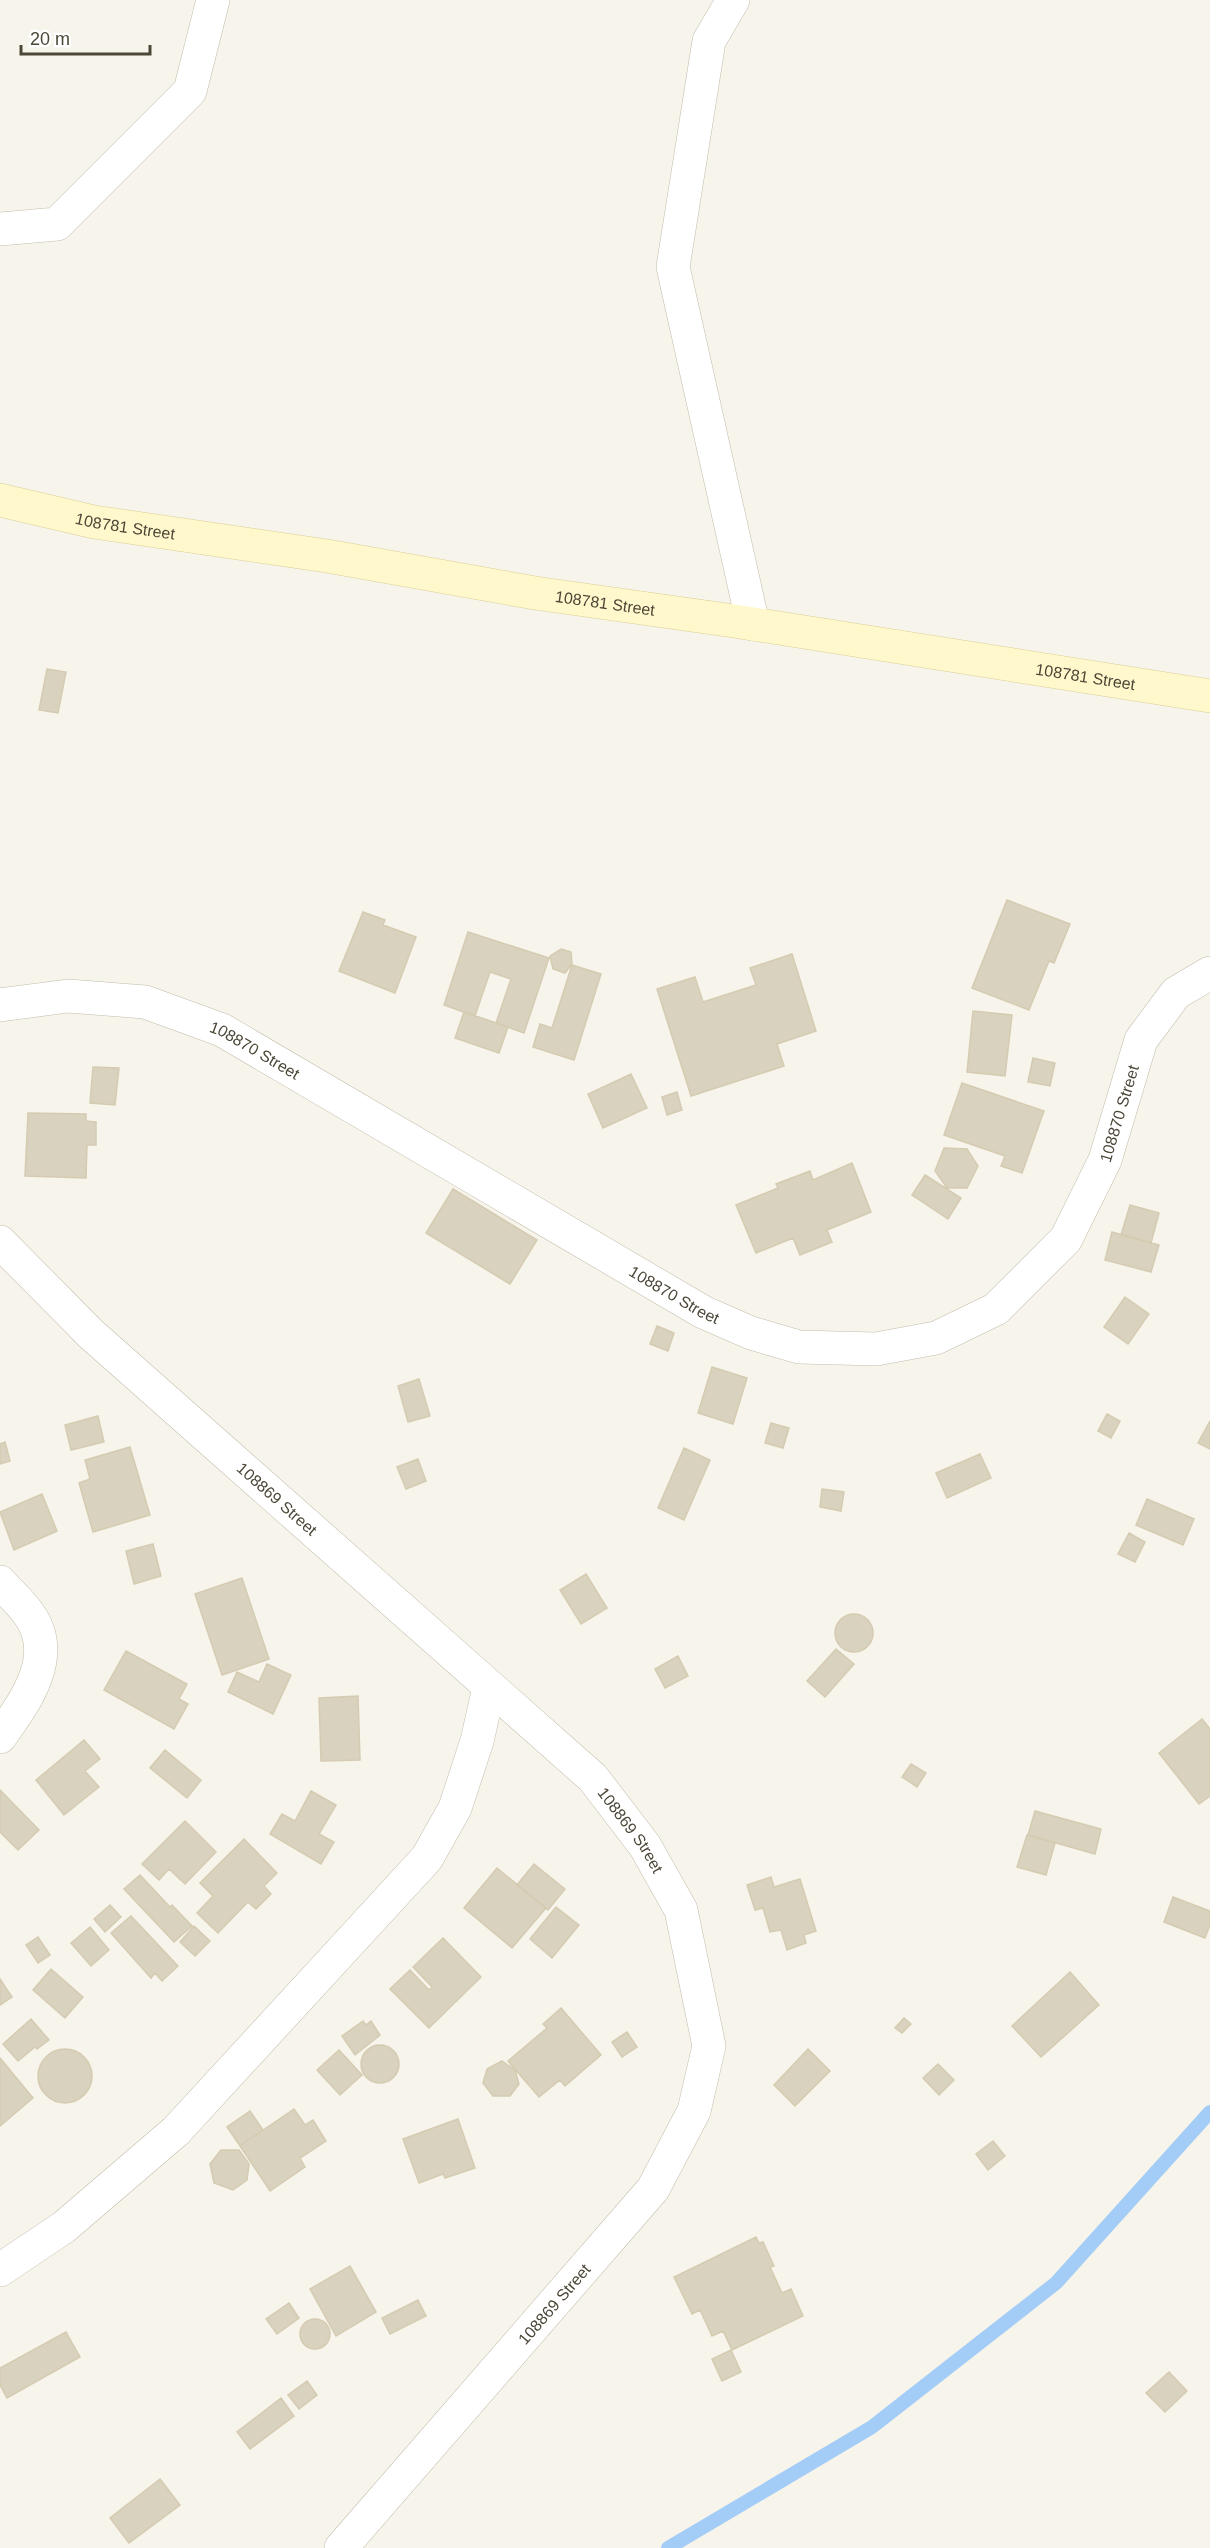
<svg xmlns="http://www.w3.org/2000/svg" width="1210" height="2548" font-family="Arial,sans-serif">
	<rect width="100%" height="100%" fill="#f6f4eb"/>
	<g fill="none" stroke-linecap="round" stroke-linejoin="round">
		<path stroke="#a3ccf7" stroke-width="14" d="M668,2548l204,-121 184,-144 154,-171"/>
	</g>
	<path fill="#d9d2bf" stroke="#d5cbb1" stroke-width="1.5" d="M47,669l19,3 -8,41 -19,-3z
		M1007,900l63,24 -16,39 -5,-2 -20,49 -57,-22z
		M363,912l22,8 -2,5 33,12 -21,56 -56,-22z
		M468,932l81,26 -25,75 -28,-10 15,-44 -21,-7 -15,44 -31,-11z
		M561,949l10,3 1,12 -7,9 -12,-4 -3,-13z
		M792,954l24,77 -39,13 7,22 -93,30 -34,-107 38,-12 8,25 53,-17 -6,-17z
		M572,965l29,9 -27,86 -41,-13 7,-23 12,4z
		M973,1011l39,4 -7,61 -38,-4z
		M464,1012l44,15 -9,26 -44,-15z
		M1033,1058l22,5 -5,23 -22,-4z
		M93,1067l26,1 -4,37 -25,-2z
		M631,1074l16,34 -44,20 -15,-34z
		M962,1083l82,28 -22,62 -21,-7 4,-10 -61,-21z
		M677,1092l5,18 -15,5 -5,-18z
		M28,1113l58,1v7l10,1v23h-9l-1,33 -61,-2z
		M944,1148l23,1 11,17 -11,22h-20l-12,-17z
		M852,1163l19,49 -44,18 5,12 -32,13 -7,-17 -37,15 -20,-48 42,-17 -2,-4 34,-13 3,9z
		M925,1175l36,23 -13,21 -36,-24z
		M453,1189l84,51 -27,44 -84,-51z
		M1130,1205l29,8 -8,30 -30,-8z
		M1112,1232l47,13 -8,27 -46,-12z
		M1125,1297l24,17 -21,30 -24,-17z
		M657,1326l17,7 -6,18 -18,-7z
		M712,1367l35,11 -14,46 -35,-11z
		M419,1379l11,37 -22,6 -10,-36z
		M1107,1414l13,7 -9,17 -13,-7z
		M98,1416l6,26 -33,8 -6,-25z
		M1210,1421v28l-12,-6z
		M771,1423l18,5 -6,20 -18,-5z
		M5,1442l5,19 -10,3v-20z
		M130,1447l20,68 -57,17 -14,-49 11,-4 -5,-19z
		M684,1448l26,12 -26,60 -26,-12z
		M980,1454l11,24 -44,20 -11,-25z
		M418,1459l8,22 -20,8 -9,-22z
		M822,1489l22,3 -3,19 -21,-4z
		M42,1494l15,37 -43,19 -14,-38z
		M1147,1499l47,20 -11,26 -47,-20z
		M1129,1533l16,9 -10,20 -17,-8z
		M153,1544l8,32 -27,8 -8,-33z
		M586,1574l21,34 -26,16 -21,-34z
		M242,1578l27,81 -47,16 -27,-81z
		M835 1633a19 19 0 1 1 38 0a19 19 0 1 1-38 0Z
		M836,1649l18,15 -29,33 -18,-16z
		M126,1651l61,33 -8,15 9,5 -14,25 -70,-39z
		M678,1656l10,20 -23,12 -10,-19z
		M267,1664l24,11 -18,39 -45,-22 9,-20 22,10z
		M358,1696l2,64 -39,1 -2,-63z
		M1202,1719l8,10v67l-11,8 -40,-51z
		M84,1740l16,19 -15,12 14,16 -35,28 -28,-35z
		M165,1750l36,30 -14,18 -37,-30z
		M911,1764l15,9 -9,14 -15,-10z
		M0,1790l39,40 -21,20 -18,-18z
		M311,1791l25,14 -17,29 15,8 -13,22 -51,-30 12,-20 13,7z
		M1035,1811l66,18 -6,25 -67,-19z
		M185,1821l31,31 -31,32 -16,-15 -10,11 -17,-16z
		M1027,1835l28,8 -9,32 -29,-8z
		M244,1839l33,34 -13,13 7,8 -15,15 -8,-7 -30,31 -21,-20 16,-17 -13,-13z
		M534,1864l31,25 -17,21 -31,-25z
		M497,1868l49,40 -34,40 -48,-40z
		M140,1875l30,32 2,-2 20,21 -18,16 -50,-53z
		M771,1877l3,10 26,-8 16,52 -12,4 2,8 -19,7 -6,-20 -11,2 -7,-24 -8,2 -8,-25z
		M1173,1897l37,14v14l-5,13 -41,-16z
		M110,1905l11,12 -16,15 -11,-13z
		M556,1907l23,18 -27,33 -22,-19z
		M131,1916l47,50 -16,15 -7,-8 -4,5 -40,-45z
		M194,1926l16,15 -15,15 -15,-14z
		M90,1927l19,23 -18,16 -20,-23z
		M38,1937l12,18 -12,8 -12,-18z
		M443,1938l38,39 -52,51 -39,-39 20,-19 19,20 3,-3 -19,-20z
		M51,1969l32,28 -18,21 -32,-28z
		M1070,1972l29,33 -58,52 -29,-31z
		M0,1979l12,18 -12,8z
		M561,2008l40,47 -36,31 -5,-6 -21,17 -31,-36 39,-33 -4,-4z
		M904,2018l7,6 -9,9 -7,-5z
		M31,2019l18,21 -12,9 -2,-2 -17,14 -15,-17z
		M363,2021l3,4 5,-4 9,14 -25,20 -13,-19z
		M627,2032l10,15 -15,10 -10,-15z
		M361 2064a19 19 0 1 1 38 0a19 19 0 1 1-38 0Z
		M38 2076a27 27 0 1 1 54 0a27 27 0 1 1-54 0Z
		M808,2049l22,22 -35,35 -21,-21z
		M339,2050l23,25 -22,20 -23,-25z
		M0,2058l33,40 -33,28z
		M502,2061l13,9 4,14 -9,12h-17l-10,-13 4,-14z
		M938,2064l16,16 -15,15 -16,-17z
		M294,2109l11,16 8,-5 13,21 -26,17 5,9 -35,24 -30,-45z
		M250,2111l13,19 -23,16 -13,-19z
		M458,2119l17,49 -30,10 -2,-4 -24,9 -16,-44z
		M993,2141l12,15 -17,14 -12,-16z
		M221,2150h18l10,14 -2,16 -14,10 -19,-7 -4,-19z
		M756,2237l3,6 4,-1 11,24 -4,1 12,26 9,-4 12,27 -71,34 -9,-19 -11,5 -12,-26 -8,4 -18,-37z
		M350,2266l26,46 -40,24 -26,-47z
		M418,2300l8,16 -36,18 -8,-16z
		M289,2303l10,15 -22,16 -11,-15z
		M300 2334a15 15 0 1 1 30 0a15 15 0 1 1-30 0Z
		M66,2332l14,25 -73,41 -7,-13v-17z
		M731,2350l10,22 -19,9 -10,-22z
		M1169,2372l18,19 -22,21 -19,-19z
		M307,2381l10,14 -18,14 -11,-14z
		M281,2398l13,18 -44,33 -13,-17z
		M160,2479l20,26 -51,38 -19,-25z"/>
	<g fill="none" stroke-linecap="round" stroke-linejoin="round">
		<g stroke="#c3bdac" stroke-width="34">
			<g id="street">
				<path d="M733,0l-24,41 -36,226 80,357"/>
				<path d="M0,229l57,-5 133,-133 23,-91"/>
				<path id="s1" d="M0,1005l68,-9 77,6 77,28 481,282 48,21 48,14 77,2 60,-11 60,-29 70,-70 39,-79 36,-120 35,-47 34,-20"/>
				<path id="s2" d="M0,1242l91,92 502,444 52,68 36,64 28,136 -15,65 -41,78 -312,359"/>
				<path d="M0,1582c9,10 20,20 28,31 32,42 -3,89 -28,124"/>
				<path d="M0,2270l64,-43 112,-96 251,-273 28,-50 22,-67 12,-53"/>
			</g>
		</g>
		<g stroke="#dacf97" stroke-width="34">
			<g id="secondary">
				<path id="s3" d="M0,500l94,22 233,34 208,37 199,28 476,75"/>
			</g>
		</g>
		<use href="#street" stroke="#fff" stroke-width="33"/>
		<use href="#secondary" stroke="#fff8cc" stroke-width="33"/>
	</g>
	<g text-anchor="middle" stroke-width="5" stroke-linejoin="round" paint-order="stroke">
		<g font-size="16" fill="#4c4637" stroke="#fff">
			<text dy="6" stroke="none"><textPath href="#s3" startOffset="128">108781 Street</textPath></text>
			<text dy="6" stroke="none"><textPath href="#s3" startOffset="614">108781 Street</textPath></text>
			<text dy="6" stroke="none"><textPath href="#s3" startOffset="1100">108781 Street</textPath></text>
			<text dy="6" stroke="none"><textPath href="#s1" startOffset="266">108870 Street</textPath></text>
			<text dy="6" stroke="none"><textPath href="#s1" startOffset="1328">108870 Street</textPath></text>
			<text dy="6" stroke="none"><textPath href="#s1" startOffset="752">108870 Street</textPath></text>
			<text dy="6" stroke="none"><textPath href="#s2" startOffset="378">108869 Street</textPath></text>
			<text dy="6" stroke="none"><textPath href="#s2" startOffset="864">108869 Street</textPath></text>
			<text transform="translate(554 2304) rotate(-49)" y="6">108869 Street</text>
		</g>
	</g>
	<path d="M21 45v9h129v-9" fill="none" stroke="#4c4637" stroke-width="3"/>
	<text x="30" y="45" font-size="18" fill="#4c4637" stroke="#ffffff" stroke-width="4.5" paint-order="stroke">20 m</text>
</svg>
